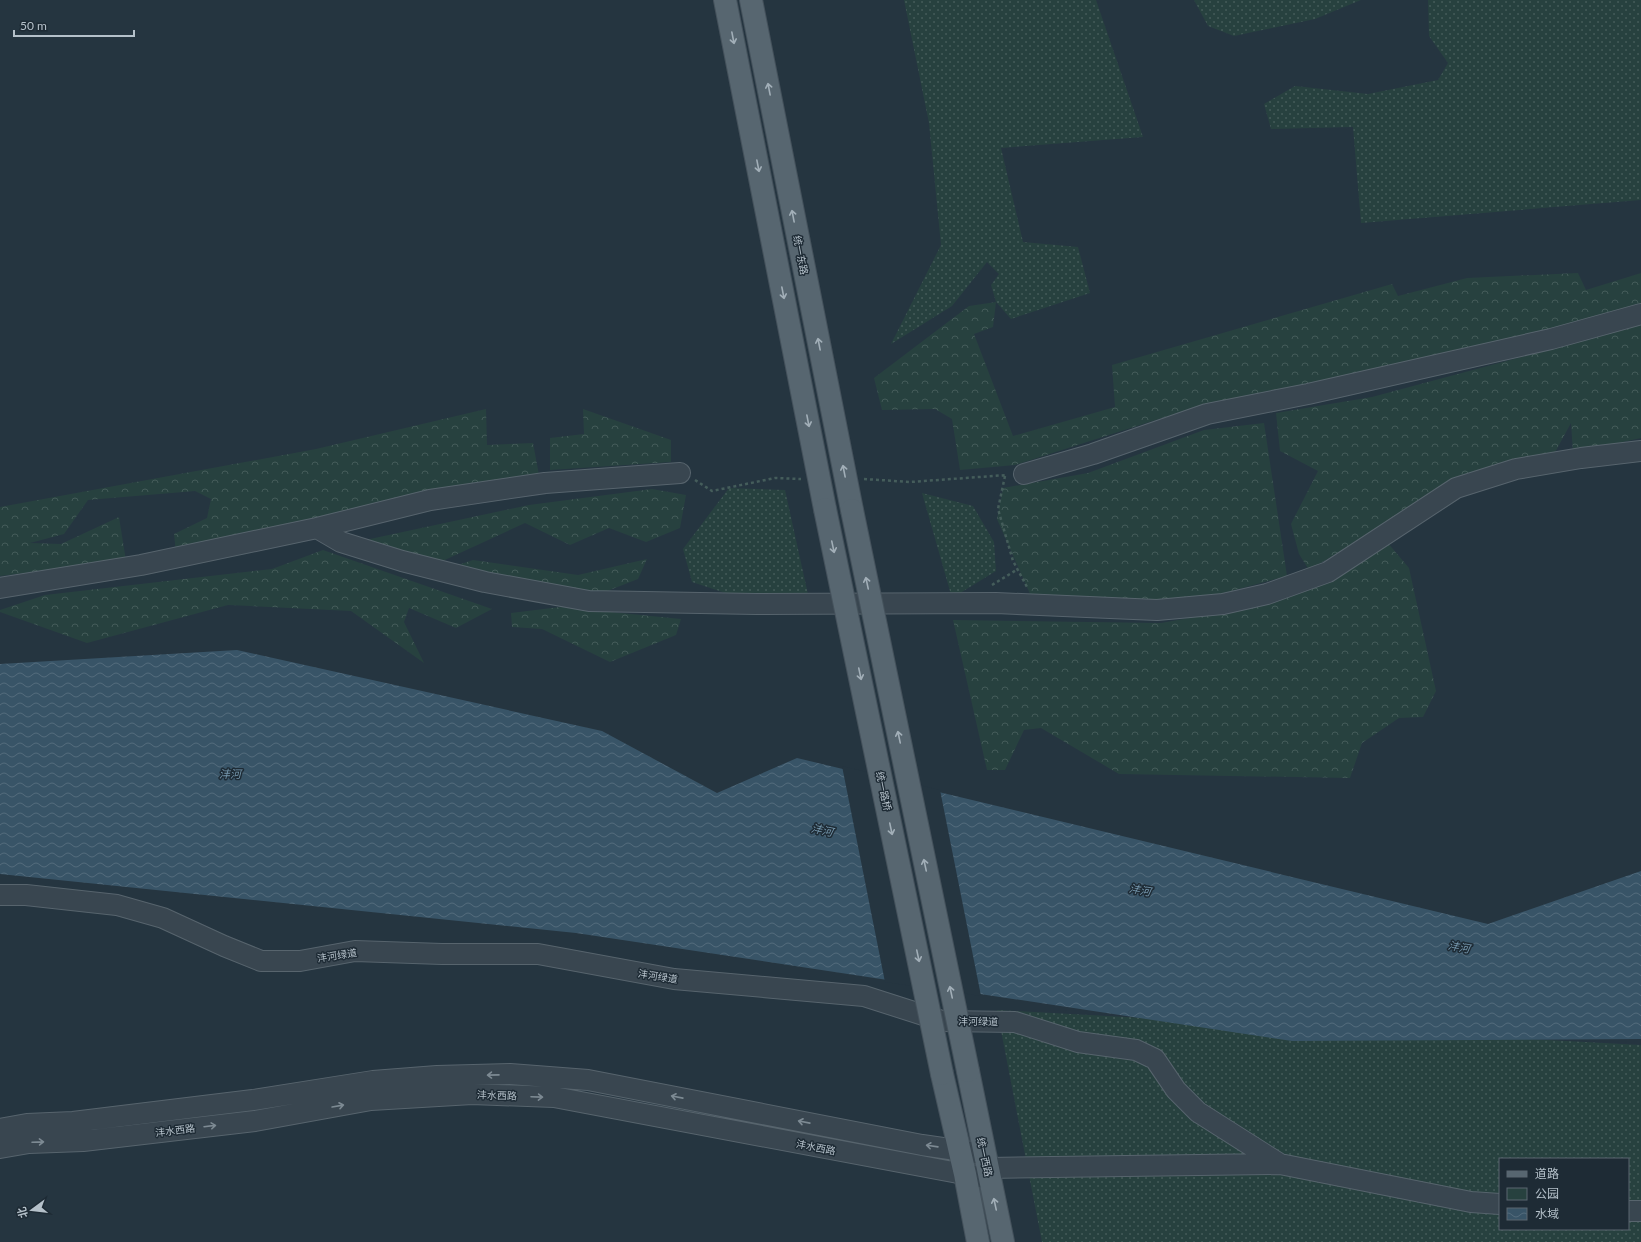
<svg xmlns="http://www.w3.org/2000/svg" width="1641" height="1242" font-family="Lato,'Noto Sans SC',sans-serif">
	<defs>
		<pattern id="green-dots" width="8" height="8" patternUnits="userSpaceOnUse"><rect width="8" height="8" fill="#27413f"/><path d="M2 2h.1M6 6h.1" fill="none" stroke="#445b59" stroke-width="1.8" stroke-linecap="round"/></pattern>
		<pattern id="forest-crowns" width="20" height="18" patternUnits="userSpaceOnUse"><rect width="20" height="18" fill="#27413f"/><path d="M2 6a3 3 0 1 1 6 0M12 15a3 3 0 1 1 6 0" fill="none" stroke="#445b59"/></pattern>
		<pattern id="water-waves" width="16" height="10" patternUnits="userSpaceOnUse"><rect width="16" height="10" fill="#385467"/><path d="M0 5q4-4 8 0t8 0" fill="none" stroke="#536b7b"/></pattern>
	</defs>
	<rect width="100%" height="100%" fill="#253540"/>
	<path fill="url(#green-dots)" fill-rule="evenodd" d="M904,0h192l47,137 -142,11 22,94 55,5 12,46 -79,26 -15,-17 -5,-17 8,-11 -12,-12 -35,44 -61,38 50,-99 -12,-122z
		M1194,0h167l-46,19 -81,17 -26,-10z
		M1428,0h213v200l-280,23 -8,-96 -82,2 -7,-25 31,-18 73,8 70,-14 10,-17 -19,-27z
		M729,488l56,2 24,109 -56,3 -61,-20 -9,-33z
		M922,493l51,13 21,36 2,29 -44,27z
		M997,1010l644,35v197h-599zM1500,1159h128v70h-128z"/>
	<path fill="url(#forest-crowns)" d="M1578,273l8,17 55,-17v33l-108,28 -346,76 -172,55 -55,5 -8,-51 -17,-10 -53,1 -8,-32 95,-72 27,-4 -3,25 -19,7 39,102 102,-29 -3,-42 280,-81 6,12 69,-18z
		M1641,325v113l-68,15 -2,-30 -18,33 -119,39 -125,75 -10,-16 -8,-30 27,-53 -38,-20 -4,-38 96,-16z
		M486,409l1,36 46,-2 6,32 -363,78 -2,-19 33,-16 4,-19 -16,-8 -107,9 -24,34 -34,9 31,1 58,-27 7,44 -126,15v-69l316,-58z
		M583,409l88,31v22l-121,8v-32l34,-4z
		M1264,423l23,153 -96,26 -157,1 -37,-84 6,-31 85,-15 116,-43z
		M652,489l34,6 -6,33 -34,14 -37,-14 -39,17 -45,-22 -89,41 -80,-22 173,-37z
		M1387,542l22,26 27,123 -13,26 -24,1 -37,25 -12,35 -231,-4 -78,-46 -17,2 -19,40h-18l-34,-150 208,3 50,-9z
		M323,550l169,59 -36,19 -47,-20 -5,14 20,41 -73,-52 -123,-6 -141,38 -87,-31v-2l45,-15 227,-26z
		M647,559l-9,20 -41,16 -154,-25 30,-10 105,15z
		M560,607l121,12 -5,16 -66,27 -68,-33 -30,-2 -1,-14z"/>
	<path fill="url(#water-waves)" d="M237,650l365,81 115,62 80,-35 691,166 153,-53v168l-349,2 -716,-108 -576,-59v-210z"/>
	<path fill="#253540" d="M842,766l98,24 41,206 -96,-14z"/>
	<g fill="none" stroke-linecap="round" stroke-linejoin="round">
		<g stroke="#57646d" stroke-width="22">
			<path id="minor" d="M1024,474l69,-20 114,-40 101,-20 243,-55 90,-25
				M317,528l113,-28 115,-17 135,-10
				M0,588l141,-23 176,-37 24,14 61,19 83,21 104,19 167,3 240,-1 161,7 66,-6 44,-10 61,-22 128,-84 60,-19 65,-11 60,-7
				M0,895h26l91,10 46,13 61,28 37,15h39l55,-10 87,3h96l136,25 190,17 78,25 73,1 63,20 58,8 19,9 21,31 22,22 82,52
				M0,1129l27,-5 46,-2 180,-22 120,-19 64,-5 73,-2 78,6 334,65 62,9
				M0,1148l29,-5 54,-2 172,-20 116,-21 101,-6 82,3 436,82
				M988,1168l292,-4 191,38 29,2
				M1628,1211h13"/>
		</g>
		<g stroke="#45525c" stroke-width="24">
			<path id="major" d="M725,0l100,509
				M751,0l101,510
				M968,1071l35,171
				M942,1074l23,100 13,68"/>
		</g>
		<path stroke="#455d5b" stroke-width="2.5" stroke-dasharray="3 3" stroke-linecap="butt" d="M1005,476l-7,33 15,52 14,26
			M864,479l46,3 97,-7
			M695,480l17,11 63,-13 26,1
			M992,585l26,-16"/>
		<use href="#minor" stroke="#394650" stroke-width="20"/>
		<use href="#major" stroke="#576670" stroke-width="22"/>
		<g stroke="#45525c" stroke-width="24" stroke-linecap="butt">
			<path id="major-bridge" d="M825,509l117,565
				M852,510l116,561"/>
		</g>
		<use href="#major-bridge" stroke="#576670" stroke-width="22"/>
	</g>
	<defs><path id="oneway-shaft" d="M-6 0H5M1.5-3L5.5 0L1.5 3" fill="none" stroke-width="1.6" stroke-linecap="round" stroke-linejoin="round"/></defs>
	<g stroke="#a2afb8">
		<use href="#oneway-shaft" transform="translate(733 38) rotate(79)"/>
		<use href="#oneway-shaft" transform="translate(769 89) rotate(-101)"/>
		<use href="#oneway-shaft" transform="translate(758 166) rotate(79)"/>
		<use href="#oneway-shaft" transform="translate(793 216) rotate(-101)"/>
		<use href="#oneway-shaft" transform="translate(783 293) rotate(79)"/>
		<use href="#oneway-shaft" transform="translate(819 344) rotate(-101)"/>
		<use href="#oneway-shaft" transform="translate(808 421) rotate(79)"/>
		<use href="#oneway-shaft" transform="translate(844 471) rotate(-101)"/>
		<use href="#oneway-shaft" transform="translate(833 547) rotate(78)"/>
		<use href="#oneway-shaft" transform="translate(867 583) rotate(-102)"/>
		<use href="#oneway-shaft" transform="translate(860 674) rotate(78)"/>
		<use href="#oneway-shaft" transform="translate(899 737) rotate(-102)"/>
		<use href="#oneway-shaft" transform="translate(891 829) rotate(78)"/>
		<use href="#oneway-shaft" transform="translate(925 865) rotate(-102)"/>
		<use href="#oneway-shaft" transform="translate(918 956) rotate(78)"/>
		<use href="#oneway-shaft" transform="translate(951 992) rotate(-102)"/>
		<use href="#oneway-shaft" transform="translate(995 1204) rotate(-102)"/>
	</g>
	<g stroke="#7d8a93">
		<use href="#oneway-shaft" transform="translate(493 1075) rotate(179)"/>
		<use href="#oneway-shaft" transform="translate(537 1097) rotate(2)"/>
		<use href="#oneway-shaft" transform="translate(677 1097) rotate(-169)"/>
		<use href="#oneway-shaft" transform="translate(338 1106) rotate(-10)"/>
		<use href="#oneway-shaft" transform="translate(804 1122) rotate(-169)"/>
		<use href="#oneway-shaft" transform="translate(210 1126) rotate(-7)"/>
		<use href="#oneway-shaft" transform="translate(38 1142) rotate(-2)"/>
		<use href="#oneway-shaft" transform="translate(932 1146) rotate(-172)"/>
	</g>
	<g text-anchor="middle" stroke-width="3" stroke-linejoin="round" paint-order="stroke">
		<g font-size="10" fill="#b5c1ca" stroke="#1e2b35">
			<text transform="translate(801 255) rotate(79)" y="4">统一东路</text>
			<text transform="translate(884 791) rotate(78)" y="4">统一路桥</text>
			<text transform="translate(337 955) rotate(-9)" y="4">沣河绿道</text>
			<text transform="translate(658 976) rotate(9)" y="4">沣河绿道</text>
			<text transform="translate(978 1021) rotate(1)" y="4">沣河绿道</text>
			<text transform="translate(497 1095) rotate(2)" y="4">沣水西路</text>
			<text transform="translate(175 1130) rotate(-7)" y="4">沣水西路</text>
			<text transform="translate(816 1147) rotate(11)" y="4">沣水西路</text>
			<text transform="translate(985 1157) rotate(78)" y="4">统一西路</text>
		</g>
		<g font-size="11" font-style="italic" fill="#7597ad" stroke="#1e2b35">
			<text x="230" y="778">沣河</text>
			<text transform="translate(822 830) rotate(12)" y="4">沣河</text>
			<text transform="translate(1140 890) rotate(10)" y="4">沣河</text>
			<text transform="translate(1459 947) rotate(10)" y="4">沣河</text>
		</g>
	</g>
	<rect x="1499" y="1158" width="130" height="72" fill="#1e2b35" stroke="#5a6771"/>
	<rect x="1507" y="1171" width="20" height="6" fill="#576670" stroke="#5a6771"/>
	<text x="1535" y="1178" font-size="12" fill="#b5c1ca">道路</text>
	<rect x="1507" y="1188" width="20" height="12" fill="#27413f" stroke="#5a6771"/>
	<text x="1535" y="1198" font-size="12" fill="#b5c1ca">公园</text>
	<rect x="1507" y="1208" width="20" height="12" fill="url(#water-waves)" stroke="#5a6771"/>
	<text x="1535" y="1218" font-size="12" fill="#b5c1ca">水域</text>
	<g transform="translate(32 1210) rotate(255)" stroke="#1e2b35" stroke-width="3" paint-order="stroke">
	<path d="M0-3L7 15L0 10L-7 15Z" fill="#b5c1ca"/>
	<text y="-6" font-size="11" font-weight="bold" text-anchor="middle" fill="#b5c1ca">北</text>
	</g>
	<path d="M14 30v6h120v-6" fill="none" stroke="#b5c1ca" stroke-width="2"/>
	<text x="20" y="30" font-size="12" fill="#b5c1ca" stroke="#1e2b35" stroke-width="3" paint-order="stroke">50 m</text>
</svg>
